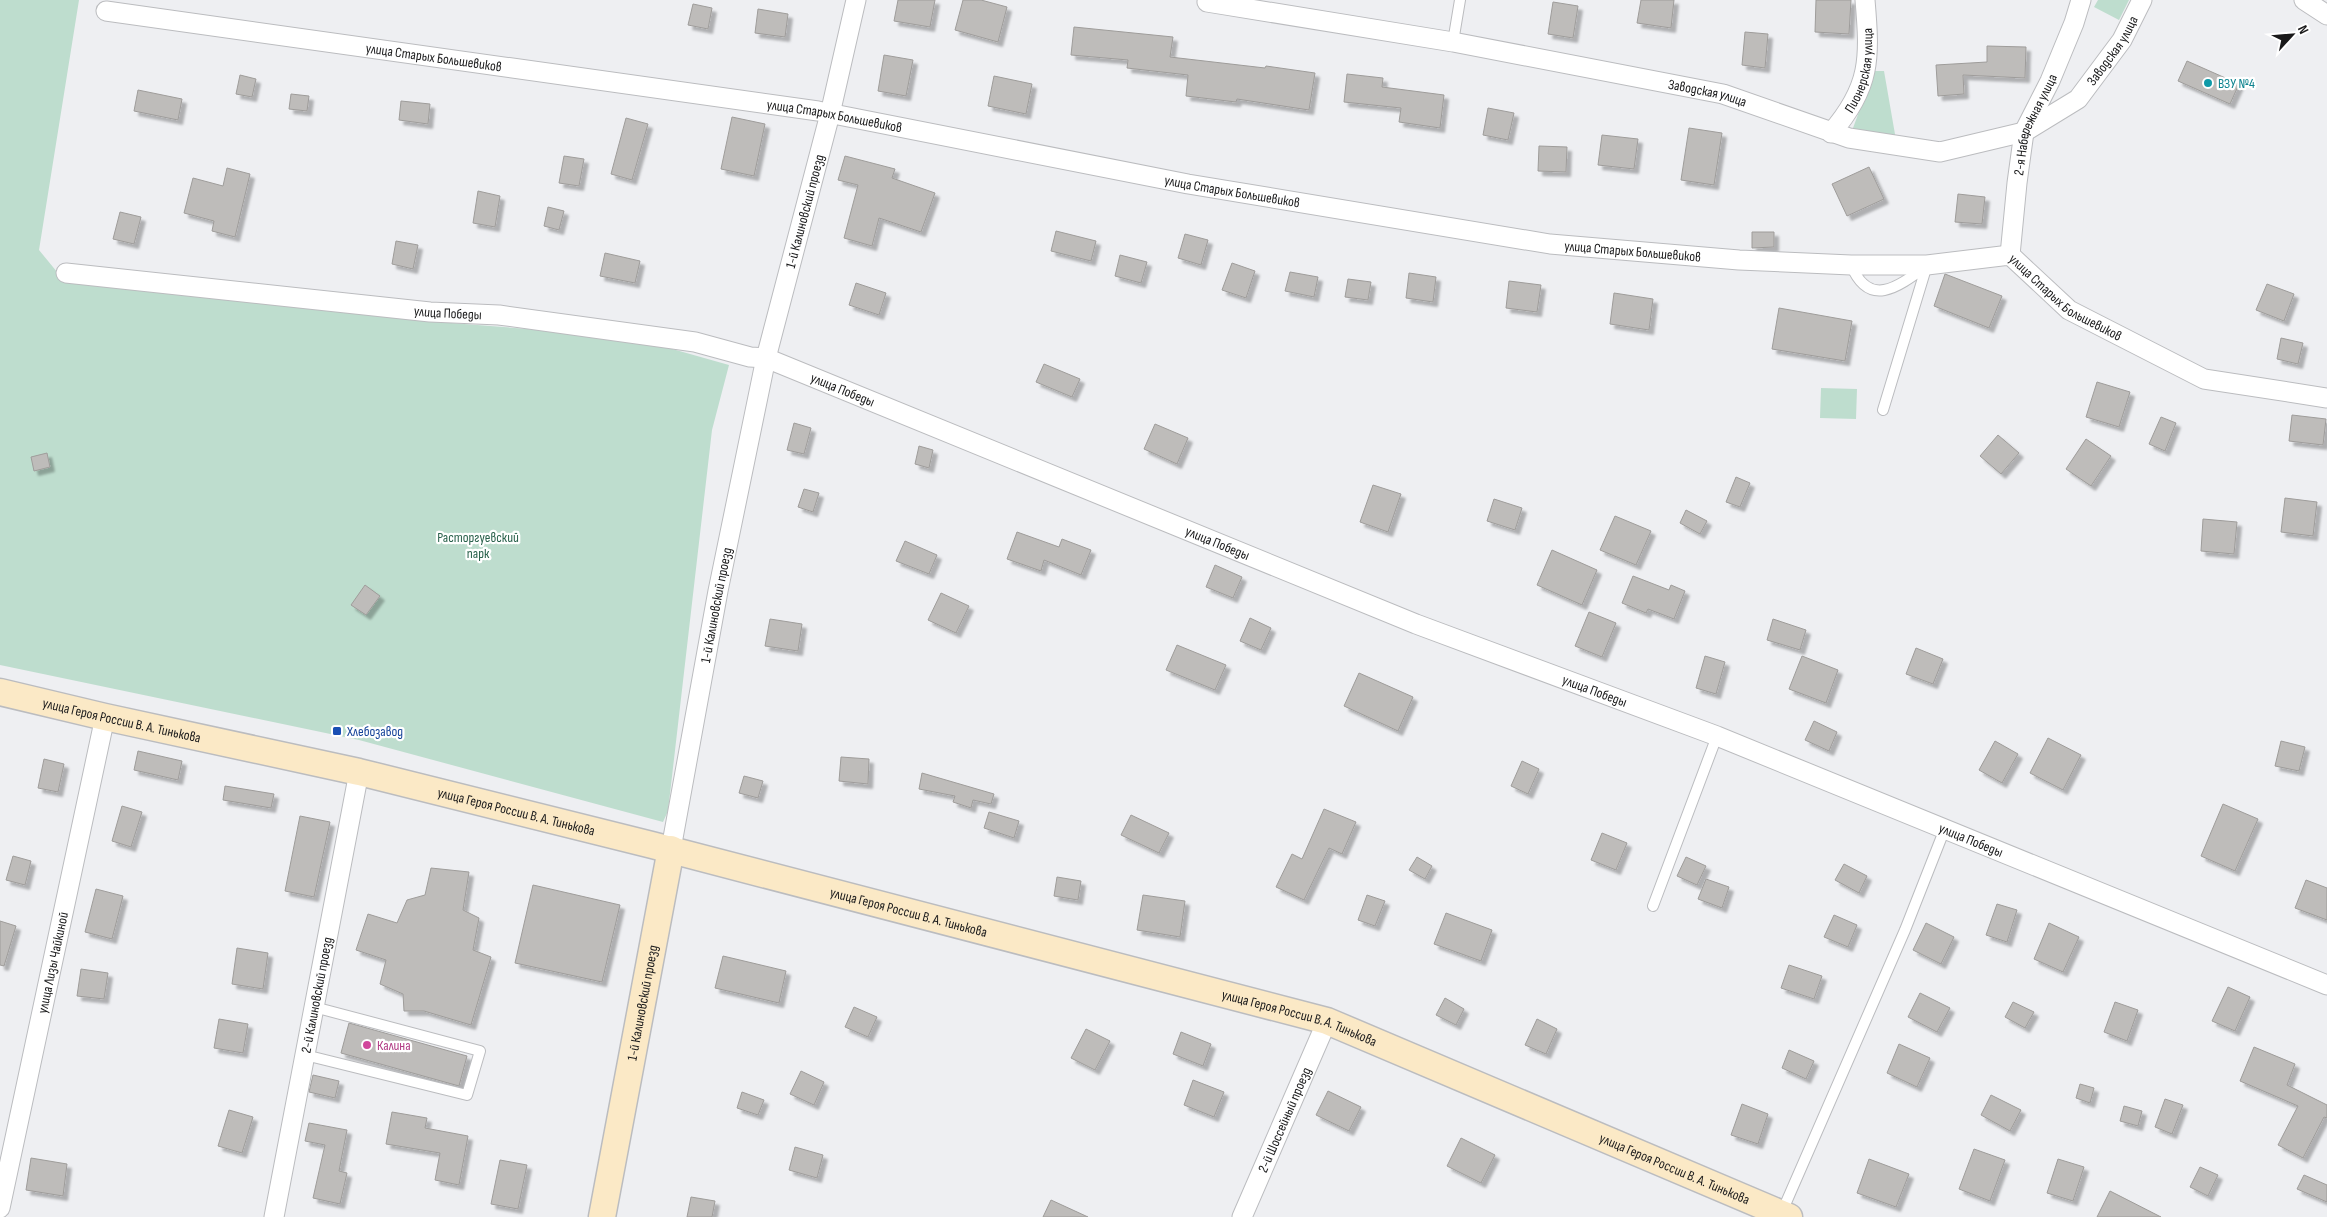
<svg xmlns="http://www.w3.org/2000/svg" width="2327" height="1217" font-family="'Sofia Sans Condensed',sans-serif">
	<defs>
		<filter id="shadow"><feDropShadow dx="4.5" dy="4.5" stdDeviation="1" flood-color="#0004"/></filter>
	</defs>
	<rect width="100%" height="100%" fill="#eeeff2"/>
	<path fill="#beddce" d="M0,0h79l-40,250 23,28 363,43 154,12 72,10 78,22 -17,65 -44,381 -5,11 -304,-82 -359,-75z
		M2098,0h31l-10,20 -25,-13z
		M1874,71h10l12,69 -40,-8 -3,-4z
		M1821,388l36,1 -1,30 -36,-1z"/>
	<path fill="#bebcba" stroke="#9e9c9a" filter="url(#shadow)" d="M898,0h37l-5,27 -36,-6z
		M963,0h18l26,7 -9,35 -43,-12z
		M1641,0h33l-3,28 -34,-5z
		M1816,0h35l-2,34 -34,-2z
		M1553,2l25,4 -5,32 -25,-4z
		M693,4l19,4 -4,21 -20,-4z
		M758,9l30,5 -3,23 -30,-4z
		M1074,27l99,10 -3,20 95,11 1,-2 49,7 -6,37 -72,-11 -1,3 -50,-6 2,-21 -61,-7 1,-8 -57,-5z
		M1745,32l23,2 -3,34 -23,-3z
		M1987,46l39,1 -1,31 -62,-3 1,19 -26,2 -2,-31 51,-3z
		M884,55l29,5 -7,36 -28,-5z
		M2187,61l52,23 -9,20 -52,-23z
		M1347,74l36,4 -1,9 62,8 -4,33 -41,-6 2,-14 -57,-6z
		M240,75l16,4 -4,18 -16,-3z
		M994,76l38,8 -6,30 -38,-8z
		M138,90l44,9 -4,21 -44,-9z
		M291,94l18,2 -2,15 -18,-2z
		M401,101l29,3 -2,20 -29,-4z
		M1488,108l26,5 -6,27 -25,-5z
		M732,117l33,7 -11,52 -33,-7z
		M626,118l22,6 -16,56 -21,-6z
		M1689,128l33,5 -8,52 -33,-5z
		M1602,135l36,4 -4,30 -36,-4z
		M1539,146l28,1 -1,25 -28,-1z
		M564,156l20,3 -5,27 -20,-3z
		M845,156l50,13 -3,9 43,15 -14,39 -42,-14 -7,28 -28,-8 14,-53 -20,-5z
		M1869,167l15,32 -37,17 -15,-32z
		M227,168l23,6 -15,63 -23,-6 2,-10 -30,-8 9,-35 30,8z
		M478,191l22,5 -5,31 -22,-4z
		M1958,194l27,3 -3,27 -27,-2z
		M548,207l16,4 -5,19 -15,-4z
		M120,212l21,5 -7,27 -21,-5z
		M1056,231l40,10 -5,20 -40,-10z
		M1752,232h22v15l-22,1z
		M1185,234l23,6 -7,25 -23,-7z
		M396,241l22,4 -5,24 -21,-5z
		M605,253l35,8 -5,22 -35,-7z
		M1120,255l27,7 -6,21 -26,-7z
		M1232,263l23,8 -9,27 -24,-8z
		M1290,272l28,5 -4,20 -29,-6z
		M1409,273l27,4 -3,25 -27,-4z
		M1945,274l57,22 -13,32 -55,-22z
		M1348,279l23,3 -3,18 -23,-3z
		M1509,281l32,4 -4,27 -31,-4z
		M856,283l30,10 -7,22 -30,-10z
		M2267,284l27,10 -10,27 -28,-11z
		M1614,293l39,6 -4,31 -39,-6z
		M1779,308l73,13 -7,40 -73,-12z
		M2281,338l22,5 -5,21 -21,-5z
		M1044,364l36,15 -8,18 -36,-15z
		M2097,382l33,10 -11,35 -33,-10z
		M2292,415l34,4 -3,26 -34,-4z
		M2161,417l15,6 -11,28 -16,-7z
		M794,423l17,5 -7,26 -17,-4z
		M1155,424l33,14 -11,26 -33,-15z
		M1998,435l21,18 -18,21 -21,-18z
		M2086,439l25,17 -20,30 -25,-17z
		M919,446l14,4 -4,18 -14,-4z
		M47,453l3,14 -16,4 -3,-14z
		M1736,477l14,6 -10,24 -14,-5z
		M1373,485l28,9 -13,38 -28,-10z
		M804,489l15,4 -6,19 -15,-5z
		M2285,498l32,4 -4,34 -32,-4z
		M1494,499l28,9 -7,22 -28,-9z
		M1686,510l21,11 -7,13 -20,-11z
		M1615,516l36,15 -15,34 -36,-15z
		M2203,519l34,3 -3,32 -33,-3z
		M1017,532l42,15 3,-8 29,11 -10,25 -37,-15 -3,11 -34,-12z
		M905,541l32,14 -8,19 -33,-13z
		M1552,550l45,20 -15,35 -45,-20z
		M1215,565l27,12 -9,21 -27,-11z
		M1633,576l36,14 2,-5 14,6 -11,28 -26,-10 -2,4 -24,-10z
		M365,585l15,11 -14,19 -15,-10z
		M941,593l28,13 -13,27 -28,-13z
		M1589,612l27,11 -14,34 -27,-11z
		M1250,618l21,10 -10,22 -21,-9z
		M770,619l32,5 -4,27 -33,-5z
		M1773,619l33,11 -6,20 -33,-10z
		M1177,645l49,20 -11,25 -49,-20z
		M1916,648l27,11 -10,25 -27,-10z
		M1705,656l20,6 -9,32 -20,-6z
		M1802,656l36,14 -12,33 -37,-14z
		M1359,673l54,24 -15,34 -54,-25z
		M1814,721l23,11 -8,19 -24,-11z
		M2048,738l33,17 -18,35 -33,-17z
		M1995,741l23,13 -16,29 -23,-13z
		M2281,741l24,6 -6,24 -24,-5z
		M138,751l44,10 -4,19 -44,-10z
		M841,757l28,2 -1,25 -29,-3z
		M44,759l20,5 -6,28 -20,-4z
		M1522,761l17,8 -11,25 -17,-8z
		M922,773l72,21 -3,10 -18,-4 -2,8 -18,-6 2,-6 -36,-7z
		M744,776l19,5 -5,17 -19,-5z
		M225,786l49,8 -3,14 -48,-8z
		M2223,804l35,15 -23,52 -34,-15z
		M122,806l20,6 -11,35 -19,-6z
		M1324,809l32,13 -14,32 -13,-6 -25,52 -28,-13 16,-33 10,5z
		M989,812l30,9 -5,17 -30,-10z
		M1131,815l38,18 -10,20 -38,-18z
		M300,816l30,6 -16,75 -29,-6z
		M1602,833l25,10 -11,27 -25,-10z
		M13,856l18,5 -6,24 -19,-5z
		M1417,857l15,9 -7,13 -16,-9z
		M1686,857l20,9 -9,19 -20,-9z
		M1844,864l23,12 -8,17 -24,-13z
		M431,868l38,4 -6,38 16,8 -6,32 18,7 -20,68 -47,-14h-20l-1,-17 -23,-10 6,-24 -30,-10 12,-36 29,9 10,-23 18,-5z
		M1057,877l24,4 -3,19 -24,-4z
		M1706,879l23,8 -7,21 -24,-9z
		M2306,880l21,8v32l-32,-12z
		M533,885l87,20 -18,77 -87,-19z
		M96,889l27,7 -11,43 -27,-7z
		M1143,895l42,6 -5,36 -43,-7z
		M1367,895l18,6 -10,25 -17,-6z
		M1997,904l20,6 -10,32 -21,-7z
		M1446,913l46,17 -11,31 -47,-17z
		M1834,915l23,10 -9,22 -24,-10z
		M0,921l16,5 -12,40 -4,-1z
		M1926,923l28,14 -13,27 -28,-14z
		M2049,923l30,14 -16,35 -29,-13z
		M237,948l31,5 -5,36 -31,-5z
		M723,956l63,15 -7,32 -64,-15z
		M1789,965l33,11 -8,23 -33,-11z
		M81,969l27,4 -4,26 -27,-3z
		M2228,987l22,10 -15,34 -23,-10z
		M1920,993l30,15 -13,24 -29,-15z
		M1445,998l19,11 -8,16 -20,-10z
		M2013,1002l21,10 -9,16 -20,-11z
		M2115,1002l23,8 -11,31 -23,-9z
		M854,1007l23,10 -9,20 -23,-10z
		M219,1019l29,5 -5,29 -29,-5z
		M1537,1019l20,10 -11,25 -21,-9z
		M349,1023l118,33 -8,30 -118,-33z
		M1086,1029l24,12 -15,29 -24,-12z
		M1181,1032l30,12 -8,22 -30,-12z
		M1899,1044l31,14 -13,29 -30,-14z
		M2254,1047l41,17 -8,21 40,20v13l-3,-1 -21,41 -25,-13 20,-39 -58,-25z
		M1789,1050l25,11 -8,18 -24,-11z
		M801,1071l23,11 -10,23 -24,-11z
		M313,1075l26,6 -4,17 -26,-6z
		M1193,1080l31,12 -10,25 -30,-12z
		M2080,1084l14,4 -4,15 -14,-5z
		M1328,1091l33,16 -12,24 -33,-16z
		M742,1092l22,8 -6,15 -21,-7z
		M1991,1095l30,15 -11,21 -29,-16z
		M2165,1099l18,6 -11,29 -17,-7z
		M1742,1104l26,10 -10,30 -27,-9z
		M2124,1106l18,5 -4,15 -18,-5z
		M229,1110l24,7 -11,36 -24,-7z
		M392,1112l35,6 -2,10 43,8 -9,49 -24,-5 5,-27 -54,-9z
		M309,1123l38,7 -8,41 8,2 -7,31 -27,-6 12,-53 -20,-4z
		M1461,1138l34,17 -14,28 -34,-17z
		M795,1147l28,8 -6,23 -28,-8z
		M1974,1149l31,11 -15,41 -31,-12z
		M31,1158l36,6 -4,32 -37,-6z
		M1869,1159l40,15 -13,33 -39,-14z
		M2058,1159l26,8 -11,34 -26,-8z
		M500,1160l27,5 -9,44 -27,-5z
		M2200,1167l18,8 -10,21 -18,-9z
		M2304,1175l23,10v17l-30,-13z
		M2110,1191l51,26h-64z
		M691,1197l24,4 -3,16h-25z
		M1051,1200l37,17h-45z"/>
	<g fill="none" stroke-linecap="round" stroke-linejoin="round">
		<g stroke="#bbbcbf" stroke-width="12">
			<path id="lane" d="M1453,42l7,-42
				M1851,265c18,43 46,23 74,2
				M1883,410l44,-145
				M1653,906l64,-170
				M305,1055l162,40 13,-44 -166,-44
				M1781,1214l124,-284 39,-99"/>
		</g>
		<g stroke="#bbbcbf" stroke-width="21">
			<g id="street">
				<path id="s1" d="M1208,0l-1,2 246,40 270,52 126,44 91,14 84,-20 54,-33 44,-59 20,-40"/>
				<path d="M2304,0l23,15"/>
				<path id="s2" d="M106,11l712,100 370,73 362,60 189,16 112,5h76l83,-10 59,55 135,69 123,19"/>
				<path id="s3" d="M1831,133c40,-46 39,-75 34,-133"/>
				<path id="s4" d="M2010,255l7,-72 7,-51 26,-51 24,-58 7,-23"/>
				<path id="s5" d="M66,273l364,39 69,3 196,27 55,15 16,1 650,266 301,112 610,249"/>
				<path id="s6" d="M671,849l47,-258 48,-233 64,-244 26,-114"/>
				<path id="s7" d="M0,1208l105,-491"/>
				<path id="s8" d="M274,1217l85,-445"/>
				<path id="s9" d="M1242,1217l85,-196"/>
			</g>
		</g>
		<g stroke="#bbbcbf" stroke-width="29">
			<g id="secondary">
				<path id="s10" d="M0,692l105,25 254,55 293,73 675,176 462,196"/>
				<path id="s11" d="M602,1217l69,-368"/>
			</g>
		</g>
		<use href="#lane" stroke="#fff" stroke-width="10"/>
		<use href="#street" stroke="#fff" stroke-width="19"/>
		<use href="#secondary" stroke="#fbe9c6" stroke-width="26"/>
	</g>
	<circle fill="#0f9aa8" stroke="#fff" stroke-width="2" cx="2208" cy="83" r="5"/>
	<rect fill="#1a4fb4" stroke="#fff" stroke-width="2" x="332" y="726" width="10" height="10" rx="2.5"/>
	<circle fill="#d1479c" stroke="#fff" stroke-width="2" cx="367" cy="1045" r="5"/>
	<g text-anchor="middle" stroke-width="4.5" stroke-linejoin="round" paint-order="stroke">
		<g font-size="14" fill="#19191a" stroke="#fff">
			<text dy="5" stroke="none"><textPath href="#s1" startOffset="961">Заводская улица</textPath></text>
			<text dy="5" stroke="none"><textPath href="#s2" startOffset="331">улица Старых Большевиков</textPath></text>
			<text dy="5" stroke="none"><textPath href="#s3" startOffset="71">Пионерская улица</textPath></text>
			<text dy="5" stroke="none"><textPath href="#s1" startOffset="511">Заводская улица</textPath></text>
			<text dy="5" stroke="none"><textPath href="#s2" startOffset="736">улица Старых Большевиков</textPath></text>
			<text dy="5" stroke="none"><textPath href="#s4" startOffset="134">2-я Набережная улица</textPath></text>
			<text dy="5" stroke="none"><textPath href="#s2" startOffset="1141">улица Старых Большевиков</textPath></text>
			<text dy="5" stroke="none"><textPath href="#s6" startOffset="652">1-й Калиновский проезд</textPath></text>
			<text dy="5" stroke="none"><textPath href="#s2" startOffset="1546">улица Старых Большевиков</textPath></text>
			<text dy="5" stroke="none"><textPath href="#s2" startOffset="1995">улица Старых Большевиков</textPath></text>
			<text dy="5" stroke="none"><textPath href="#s5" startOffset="384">улица Победы</textPath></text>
			<text dy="5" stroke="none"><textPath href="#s5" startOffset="789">улица Победы</textPath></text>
			<text dy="5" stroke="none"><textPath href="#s5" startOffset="1194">улица Победы</textPath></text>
			<text dy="5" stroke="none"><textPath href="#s6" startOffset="248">1-й Калиновский проезд</textPath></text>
			<text dy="5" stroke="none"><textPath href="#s5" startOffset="1599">улица Победы</textPath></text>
			<text dy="5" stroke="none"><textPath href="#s10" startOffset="125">улица Героя России В. А. Тинькова</textPath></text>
			<text dy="5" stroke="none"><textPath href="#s10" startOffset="530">улица Героя России В. А. Тинькова</textPath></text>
			<text dy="5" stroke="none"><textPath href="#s5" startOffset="2004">улица Победы</textPath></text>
			<text dy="5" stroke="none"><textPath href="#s10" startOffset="935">улица Героя России В. А. Тинькова</textPath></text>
			<text dy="5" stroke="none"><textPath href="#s7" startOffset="251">улица Лизы Чайкиной</textPath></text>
			<text dy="5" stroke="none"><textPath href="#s8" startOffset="226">2-й Калиновский проезд</textPath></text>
			<text dy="5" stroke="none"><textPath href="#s11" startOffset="218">1-й Калиновский проезд</textPath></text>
			<text dy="5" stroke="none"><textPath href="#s10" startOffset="1340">улица Героя России В. А. Тинькова</textPath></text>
			<text dy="5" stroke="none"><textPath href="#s9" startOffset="106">2-й Шоссейный проезд</textPath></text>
			<text dy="5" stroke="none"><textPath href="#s10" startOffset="1745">улица Героя России В. А. Тинькова</textPath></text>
		</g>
		<g font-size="14" fill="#0d838f" stroke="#fff" text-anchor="start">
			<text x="2218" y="88">ВЗУ №4</text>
		</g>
		<g font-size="14" fill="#29614b" stroke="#fff">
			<text x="478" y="542">Расторгуевский<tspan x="478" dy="16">парк</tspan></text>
		</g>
		<g font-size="14" fill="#164399" stroke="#fff" text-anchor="start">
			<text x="347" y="736">Хлебозавод</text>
		</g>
		<g font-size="14" fill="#b23c85" stroke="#fff" text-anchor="start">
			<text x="377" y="1050">Калина</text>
		</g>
	</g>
	<g transform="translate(2292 35) rotate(64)" stroke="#ffffff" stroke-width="4" paint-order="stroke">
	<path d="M0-4L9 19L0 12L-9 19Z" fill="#19191a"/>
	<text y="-8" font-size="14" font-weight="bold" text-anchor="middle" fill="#19191a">N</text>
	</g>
</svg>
